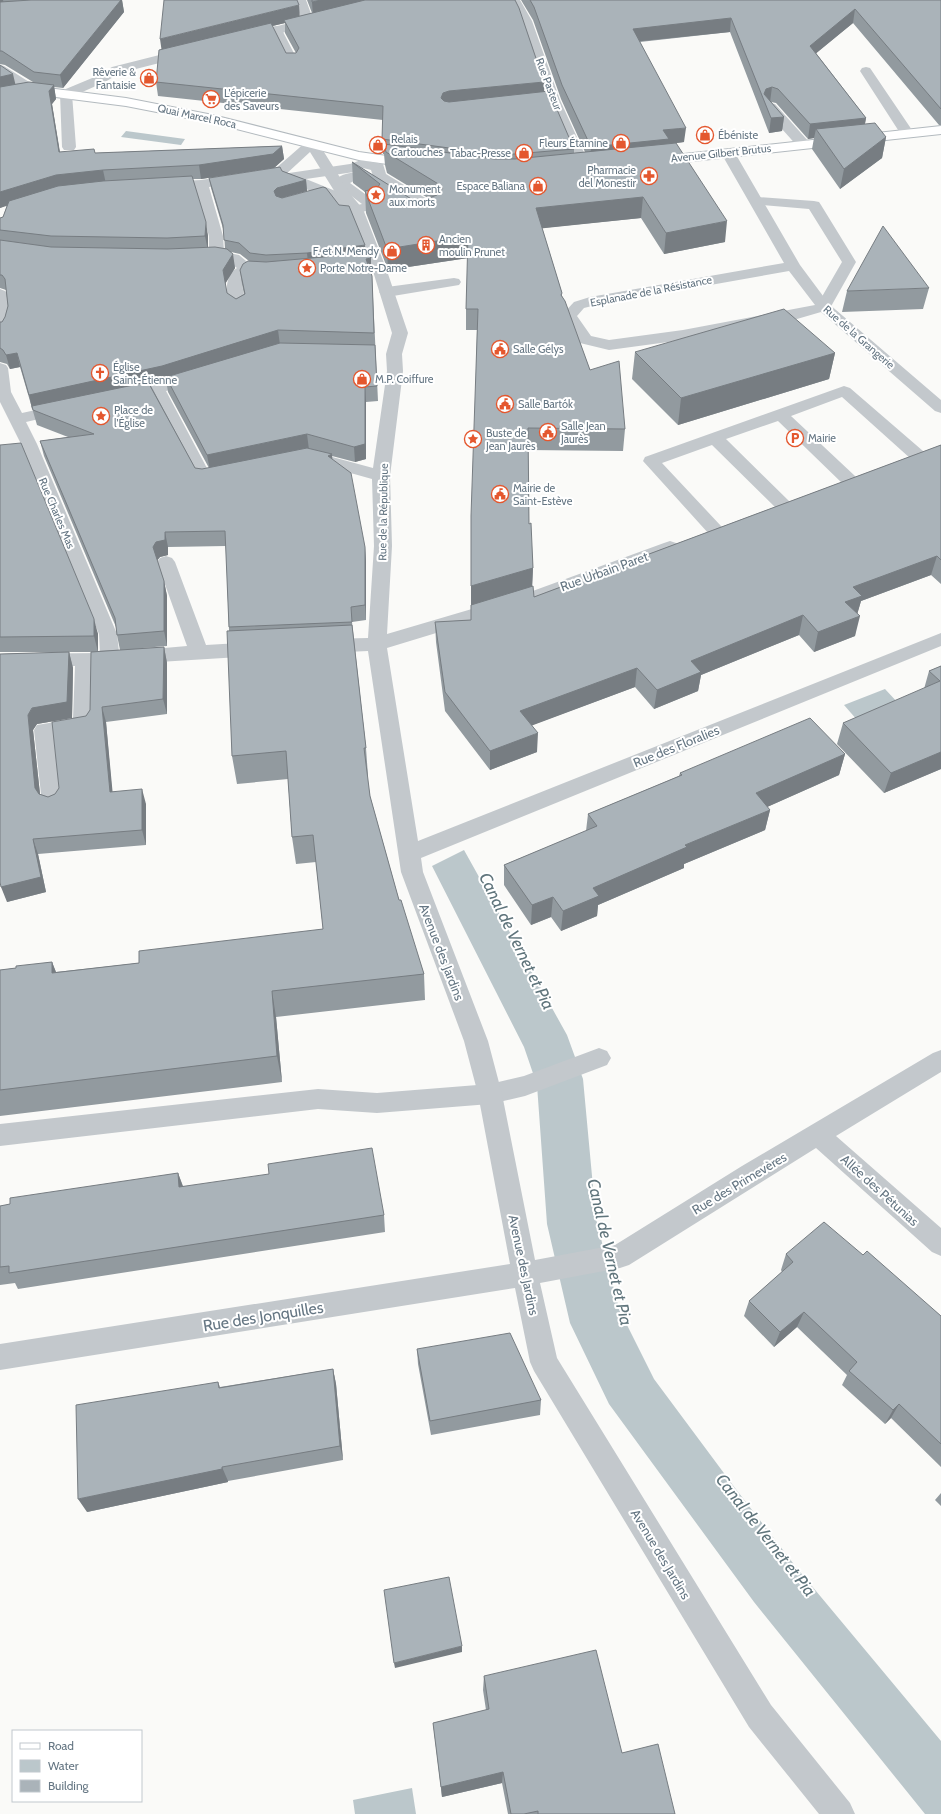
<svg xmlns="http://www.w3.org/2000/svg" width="941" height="1814" font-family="Cabin,sans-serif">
	<rect width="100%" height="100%" fill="#fafaf8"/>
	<path fill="#bbc7cb" d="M126,131l59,8 -4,6 -60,-8z
		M885,689l14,15 -41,17 -14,-16z
		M464,850l103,185 16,44 13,140 23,90 35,70 81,109 61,79 145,174v73h-16l-171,-212 -145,-198 -39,-81 -23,-99 -10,-139 -13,-38 -92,-181z
		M412,1788l4,26h-61l-2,-14z"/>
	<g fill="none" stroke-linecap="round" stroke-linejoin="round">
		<g stroke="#b3babf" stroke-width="2">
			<path id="secondary" d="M32,86l94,12 87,17 146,37 56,8 5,1 2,3 -2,3 -5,1 -56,-8 -146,-37 -87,-17 -94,-12 -32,6v-8z
				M941,126v8l-285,31 -5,-1 -2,-3 2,-3 5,-1z"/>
		</g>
		<path fill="#c3c8cc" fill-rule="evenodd" d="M294,0h12l8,22 -2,3h-8z
			M757,197l57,4 5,1 2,3 35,57 -27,48 -5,2 -5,-2 -3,-3 26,-45 -33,-53 -57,-5 -2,-3 2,-3z
			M454,278l5,1 2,3 -2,3 -72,12 -5,-2 -3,-3 3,-3 5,-2z
			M844,386l6,2 73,63 2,4 -2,4 -6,1 -6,-1 -69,-62 -51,19 64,60 3,4 -3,4 -6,1 -6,-1 -65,-63 -52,18 63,62 3,4 -3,4 -6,1 -6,-1 -65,-64 -50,18 59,63 3,4 -3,4 -6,2 -6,-2 -66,-73 2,-4z
			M599,1048l8,3 4,7 -4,7 -82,31 -35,8 -113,9 -59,-4 -318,37v-22l318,-35 59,4 113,-9 34,-8z"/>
		<path fill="#c3c8cc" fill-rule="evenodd" d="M361,160l22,4 3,10 54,33 2,3c-5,7 -20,12 -28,10l-60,-39 -4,2 30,22 -2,3 -32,8 -5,-1 -13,-17 -44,-18 -2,-3 2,-3 5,-1 61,-9zM363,168l8,2 3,9 50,30 -4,2 -60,-38c-8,-2 -22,2 -27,9l29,22 -13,3 -11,-15 -32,-13 48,-7z"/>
		<path fill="#c3c8cc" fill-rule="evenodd" d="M508,0h12l12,21 28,79 31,68 -2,3h-10l-2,-3 -29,-68 -28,-79z
			M276,26l4,1 2,3 17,33 -2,3h-8l-2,-3 -17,-33 2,-3z
			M0,65l4,1 33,21 1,3 -1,3h-10l-27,-18z
			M866,67l4,1 44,65 -2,3h-10l-2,-3 -40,-62 2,-3z
			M66,90l5,1 1,3 4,53 -2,3h-10l-2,-3 -2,-53 1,-3z
			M770,103l5,1 34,38 2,3 -2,3h-10l-34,-38 -2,-3 2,-3z
			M312,140l5,1 34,54 12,14 23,59 22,65 -6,21 1,17 -13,105 2,70 -5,88 143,-42 134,-49 6,-2 6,2 3,4 -3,4 -132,49 -157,48 31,193 523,-208v13l-520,212 2,14 65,169 14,53 33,166 80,-15 127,-79 191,-113 8,-3v22l-105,64 105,92v28l-9,-4 -116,-104 -187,117 -9,3 -80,15 17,75 214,347 79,98 5,11h-36l-70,-87 -215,-356 -4,-9 -15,-74 -515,82v-26l510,-80 -32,-170 -14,-53 -63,-169 -33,-221 -43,2 -7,-2 -3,-5 3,-5 7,-2 43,-1 6,-92 -2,-67 -68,-19 -2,-4 2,-4 6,-1 63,17 14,-97 -1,-17 6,-21 -20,-65 -23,-58 -11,-13 -28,-45 -26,24 -75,11 14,49 1,16 15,3 13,11 13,1 2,3 -2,3 -15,1 -7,3 -1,7 4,23 -3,3 -5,2 -5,-2c-9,-12 -9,-34 4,-42 -14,-12 -23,-5 -39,-9l-2,-3 2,-3 11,-1v-16l-14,-48 -30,2 -5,-1 -2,-3 2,-3 5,-1 36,-2 74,-11 32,-28z
			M728,149l5,1 2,3 65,112 29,39 112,96v13l-6,-2 -114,-99 -24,7 -114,21 -74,10 -29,-7 -19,-27 13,-14 16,-5 194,-34 -63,-110 2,-3zM789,271l26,34 -132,25 -74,10 -18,-4 -14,-20 7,-8 8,-2z
			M0,289l5,2 3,3c1,13 5,30 -3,41l-5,2z
			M0,363l6,2 2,3 3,24 11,21 41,-9 6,2 2,3 -2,3 -43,10 11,22 80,190 2,18 68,-6 -30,-84 3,-4 6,-2 6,2 3,4 31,83 52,-3 7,2 3,5 -3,5 -7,2 -164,10 -1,59 -3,5 -35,6 7,67 -3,5 -7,3 -7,-3 -3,-5 -8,-73 3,-5 36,-6 2,-53 -75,2v-14l100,-1 -1,-19 -78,-190 -21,-42z
			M195,373l6,2 2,3 -2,3 -35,10 43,81 14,-3 6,1 3,4 -3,4 -25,5 -6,-1 -3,-4 -43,-83 -28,6 -6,-2 -2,-3 2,-3z"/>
		<path fill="#c3c8cc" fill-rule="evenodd" d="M313,17l4,1 2,3 -2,3 -71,18 -4,-1 -2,-3 2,-3z
			M187,48l4,1 2,3 -2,3 -71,18 -15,9 -34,15h-10l-1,-3 1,-3 36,-15 15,-9z"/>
		<use href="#secondary" fill="#fff" fill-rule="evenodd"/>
	</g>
	<path fill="#929a9f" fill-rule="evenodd" d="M0,0h122l2,12 -61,76 -9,-1 2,12 -4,5 8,48 35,1 187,-7 2,13 -10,9 -73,11h-8l15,57v12l17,1 -1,-17 -13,-44 -2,-10 73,-7 24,9 1,11 -25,7 84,56 5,4v14l-1,1 2,3 6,125 -12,1v57l-11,3 -23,-6v3l33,88 1,15v58l-14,2 14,126 2,28h-1l3,20 29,104 25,74 1,26 -149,17 6,65 -282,34v-146l16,-2 36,-6 4,10 83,-9 184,-34 -7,-67 -20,2 -4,-27 -4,-58 -51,5 -5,-28 -3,-126 -3,-84 -58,1v8l-8,2 -3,3 7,21 3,15v50l-25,2 22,-1 3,16v51l-61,8 6,70 34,12v41l-108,9 8,38 -39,10 -7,-248 69,-2 4,16 -1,50 -35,6 -4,6 7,64 8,3 7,-3 4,-6 27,-72 4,-6 5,-58h-95v-207l98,189v17l22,-1 -3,-15 -1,-8 -72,-171 -4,-15 28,-4 -31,-12 -17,-58 -10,2 -3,-5 -7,-2v-40h2l3,-5 3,-11 -2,-16 -6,-2v-70l3,-1 4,-12 -7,3v-143l15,19 18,-2 -28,-17 -5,-1zM231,252l9,2 9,7 -9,9 2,14 2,10 -8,5 -9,-6 -2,-9 10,-16zM166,380l2,12 41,76 -7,1 -7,-1 -45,-84z
		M307,0h208l29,92 30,57v4l11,-1 -24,-53 -28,-79 -12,-20h420v125h-2l-86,-102 -37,30 50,65 -1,6 21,13 -4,21 -42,31 -28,-40 2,-11 -6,1 -32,-36 -5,-1 13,15 -2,14 -13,2 -39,-101 -90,10 44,100 -15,2 56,98 -61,12 -23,-36 -99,10 20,65v3l28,74 35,59 -2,22 -95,-1 1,74 4,44 -1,18 2,11 407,-152v139l-10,-9 -70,26 -4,13 -2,22 -41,16 -15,-17 -98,40 -3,16 -44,18 -19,-22 -103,38 5,27 -47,18 -45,-59 -9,-69 -1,-20 36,-2 6,-290h-11v-21l2,-51 -80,12 -22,-57 -1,-21 -12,-9 -1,-21 61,38 8,1 7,-3 -41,-25 -2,-8 -1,-11h-1l-1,-15 1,-19 -225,-24 -2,-14 6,-32 150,-37zM285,23v10l11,20h-10l-14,-27z
		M929,288l-6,21 -81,3 5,-21z
		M635,352l200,1 -6,26 -151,46 -46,-46z
		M941,666v103l-57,24 -47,-49 6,-21 81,-34 5,-18z
		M845,754l-6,21 -72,32 3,3 -5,20 -81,34v4l-86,37 -1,11 -36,15 -10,-14 -20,8 -27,-40v-20l82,-34 2,-17 91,-38 1,-3z
		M178,1173l5,13 201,29 1,17 -367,57 -3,-6 -15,2v-79z
		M786,1254l77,1 78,61v151l-50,-49 -6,6 -43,-39 5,-10 -50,-48 -23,20 -30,-31 5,-15 33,-29 -1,-2z
		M417,1349l124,51 -1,15 -109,20 -13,-71z
		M333,1369l3,15 7,76 -115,21v1l-141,30 131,-130 2,5z
		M941,1493v13l-6,-6z
		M484,1676l138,77 53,61h-167l-6,-31 -60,14 -9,-74 53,-13 -3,-20z"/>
	<path fill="#777d82" d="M0,0h3l1,4 -4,2z
		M121,0h1l2,12 -61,76 -3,-13z
		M321,0h57l-65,16 -1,-14z
		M299,5l1,14 -16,1 1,3 -123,30 -2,-14z
		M855,9l-2,14 -45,37 2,-14z
		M731,18l-1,14 -98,10 1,-13z
		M13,74l3,13 -16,4v-14z
		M544,82v14l-103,16v-14l2,-5 6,-2z
		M54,85l2,14 -4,5 10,62 -3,-14 -10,-61z
		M772,87l-2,15 -6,-8 2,-5z
		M784,117l-2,14 -13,2 2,-15z
		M866,118l-3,15 -47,-4 -2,9 -6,1 2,-15z
		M686,128l-2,14 -15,2 -1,10 -78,8 1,-15 72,-17z
		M886,137l-4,21 -42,31 4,-20z
		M282,146l2,13 -10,9 -73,11 -2,-14z
		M103,170l3,14 -47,5 -59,19v-16l56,-17z
		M306,180l1,11 -29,8 -3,3 -1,-11 3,-3z
		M643,197l-2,21 -105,11v-21z
		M727,221l-2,21 -61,12 2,-21z
		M206,222l2,14v15l-3,-15z
		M468,236v22l-80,12 -1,-21z
		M365,245l1,11 -58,7 -1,-10z
		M233,254l2,14 -10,16 -2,-14z
		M371,258v14l-4,1 -1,-14z
		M278,330l2,15 -114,32v3l-1,1 -133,28 -3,-14z
		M17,353l3,14 -10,2 -4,-14z
		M835,353l-6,26 -151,46 3,-27z
		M365,387l1,15v57l-11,3 -1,-15z
		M307,434l2,16 -99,20 -3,-15z
		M332,454l1,15 -5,-13z
		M165,532l3,15v8l-8,2 -4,5 -3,-15 3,-5z
		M365,547l1,15v58l-1,-15z
		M937,556l-6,19 -70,26 -4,14 -12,-13 8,-15z
		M533,568l-1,22 -61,18v-22z
		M164,581l3,15v50l-3,-15z
		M803,615l-4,20 -98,40 -3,16 -44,18 3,-19 34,-29z
		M860,616l-5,20 -41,16 4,-20z
		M94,619l4,15v18l-4,-16z
		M164,647l3,16v51l-4,-15z
		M69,652l4,16 -1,50 -35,6 -4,6 8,73 -6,-15 -7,-73z
		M637,668l-2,19 -115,43v-19z
		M102,707l4,15 8,85 -4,-15z
		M538,733l-1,19 -47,18v-19z
		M941,752v17l-57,24 7,-20z
		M845,754l-6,21 -88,39 5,-21z
		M142,789l4,15v41l-4,-15z
		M770,810l-5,20 -81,34v4l-86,37 -1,11 -36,15 2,-20 30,-23 92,-43z
		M33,839l5,15 8,38 -39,10 -6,-15z
		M553,897l-2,20 -20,8 1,-20z
		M52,962l10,26 -10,-15z
		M272,991l4,26 6,65 -5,-26z
		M178,1173l6,17 -5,-3z
		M804,1312l-7,15 -23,20 6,-15z
		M333,1369l3,15 7,76 -3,-14z
		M899,1404l-8,14 -6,6 8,-14z
		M222,1467l6,14v1l-141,30 -9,-13z
		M462,1646v6l-67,16 -1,-5z
		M503,1772l-1,11 -60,14 -1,-10z"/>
	<path fill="#aab3b9" stroke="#777d82" d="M31,0h90l-61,75 -26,-3 -32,-21h-2v-49z
		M164,0h133l2,5 -139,34z
		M312,0h9l-9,2z
		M365,0h150l4,8 25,74 -95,9 -6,2 -2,5 3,3 5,1 100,-11 25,58 -59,5h-21l-112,-15 1,-33 -227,-24 3,-32 112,-27 15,30h10l3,-5 -15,-28z
		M530,0h411v109l-86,-100 -45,37 56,72 -56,6 -32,-35 -6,-2 -6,2 -2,5 20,23 -13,1 -40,-100 -98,11 53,99 -23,2 6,9 -78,8 -29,-62 -28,-78z
		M0,65l13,9 -13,3z
		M29,82l25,3 -5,6 10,61 35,-3 1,4 187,-7 -9,8 -74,11 -96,5 -47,5 -56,17v-105z
		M875,123l11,14 -42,32 -28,-40z
		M676,143l51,78 -61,12 -23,-36 -107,11 26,85 -1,2 4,6 25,69 29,-9 6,68 -97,-1 1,96 2,-1 2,45 -62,18v-70l7,-207h-12l2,-73 -81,13 -22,-58 12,-3 3,-4 -28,-22 61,38 8,1 16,-6 6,-7 -3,-3 -54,-33 -2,-8 110,15h21z
		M280,167l2,4 24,9 -29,8 -3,3 2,5 6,2 41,-11 3,1 13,17 10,1 16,39 -58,8 -41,2 -16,-2 -11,-10 -15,-3 -1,-15 -14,-47z
		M192,176l14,46 -1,14 -38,2 -116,-2 -51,-6v-12l3,-1 6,-16 49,-15 45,-5z
		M883,226l46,62 -82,3z
		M0,240l51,7 116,2 48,-2 12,2 6,5 -10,16 4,23 9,6 9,-5 -5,-24 3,-6 5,-3 18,1 103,-9 2,5 -5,1 6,17 2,57 -96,-3 -116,36 -133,29 -12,-42 -11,2 -3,-5 -3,-2v-26h2l3,-5 3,-11 -3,-27 -3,-4h-2z
		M784,309l51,44 -154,45 -46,-46z
		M280,343l95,2 2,41 -12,1v57l-11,3 -47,-13 -100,21 -41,-78z
		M148,382l47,86 7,1 105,-21 25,6 -4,2 23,17 14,74v58l-14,2 1,15 -123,5 -4,-96 -60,1v8l-9,2 -3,5 11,34v50l-47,4 -2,-17 -75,-177 54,-7 -61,-24 -1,-4z
		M21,443l73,176v17l-94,1v-192z
		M941,445v115l-4,-4 -84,31 9,9 -17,6 15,14 -42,16 -15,-17 -112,46 10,11 -44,18 -20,-22 -117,43 18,22 -48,18 -45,-59 -10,-70 36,-2v-15l62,-19 1,11z
		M352,625l14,123h-2l6,48 29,104h2l23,74 -152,17 5,65 -277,34v-120l16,-2v-2l36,-4v11l87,-10v-12l184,-22 -10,-94 -21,2 -6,-86 -54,5 -5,-125z
		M164,647l-1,52 -61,8 8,85 32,-3v41l-109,9 8,38 -40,10 -1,-5v-228l69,-2 -2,50 -35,6 -4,7 7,73 4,6 9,3 7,-3 4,-6 -7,-66 34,-6 4,-6 1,-58z
		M941,666v86l-50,21 -48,-50 97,-42 -11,-10z
		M810,718l35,36 -89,39 14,17 -85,35 2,2 -94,41 6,8 -36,15 -10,-14 -21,8 -28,-40 93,-39 -9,-12 94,-39 -2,-2z
		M372,1148l12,67 -375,58v-7l-9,1v-61l10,-2v-6l168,-25 1,14 90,-13 -1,-10z
		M824,1222l39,33 4,-4 74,65v128l-42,-40 -6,6 -44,-39 8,-9 -53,-50 -24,20 -31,-31 44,-39 -7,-8z
		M510,1333l31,67 -111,21 -13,-72z
		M333,1369l7,77 -118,21v2l-144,30 -2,-94 142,-23 1,6z
		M449,1577l13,69 -68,17 -10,-73z
		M596,1650l26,103 36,-9 17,70h-137v-3l-14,3h-13l-8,-42 -62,15 -8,-64 56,-14 -5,-33z"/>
	<defs>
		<g id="shop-ring" transform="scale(0.9)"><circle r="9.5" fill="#fff" stroke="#e4572e" stroke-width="1.5"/><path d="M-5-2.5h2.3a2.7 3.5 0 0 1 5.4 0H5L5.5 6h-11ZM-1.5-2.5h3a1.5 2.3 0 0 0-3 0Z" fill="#e4572e"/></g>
		<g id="supermarket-ring" transform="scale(0.9)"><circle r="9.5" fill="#fff" stroke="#e4572e" stroke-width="1.5"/><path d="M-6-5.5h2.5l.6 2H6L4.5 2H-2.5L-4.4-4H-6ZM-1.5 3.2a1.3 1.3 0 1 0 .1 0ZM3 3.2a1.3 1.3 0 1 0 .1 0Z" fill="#e4572e"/></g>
		<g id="pharmacy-ring" transform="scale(0.9)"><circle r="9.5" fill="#fff" stroke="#e4572e" stroke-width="1.5"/><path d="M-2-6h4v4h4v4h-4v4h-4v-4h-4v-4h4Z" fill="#e4572e"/></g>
		<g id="sight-ring" transform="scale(0.9)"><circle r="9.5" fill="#fff" stroke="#e4572e" stroke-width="1.5"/><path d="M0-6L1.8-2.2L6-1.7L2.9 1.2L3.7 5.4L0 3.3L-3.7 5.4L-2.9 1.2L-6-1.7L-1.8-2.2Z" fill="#e4572e"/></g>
		<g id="building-ring" transform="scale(0.9)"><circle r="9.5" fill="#fff" stroke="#e4572e" stroke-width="1.5"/><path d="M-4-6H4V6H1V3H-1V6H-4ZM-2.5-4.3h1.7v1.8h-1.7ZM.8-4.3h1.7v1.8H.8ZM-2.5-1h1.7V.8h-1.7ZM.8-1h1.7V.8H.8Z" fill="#e4572e"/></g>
		<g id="civic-ring" transform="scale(0.9)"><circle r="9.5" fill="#fff" stroke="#e4572e" stroke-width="1.5"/><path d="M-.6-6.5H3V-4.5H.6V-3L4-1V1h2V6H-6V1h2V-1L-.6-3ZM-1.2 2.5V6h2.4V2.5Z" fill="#e4572e"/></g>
		<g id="church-ring" transform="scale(0.9)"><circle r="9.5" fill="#fff" stroke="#e4572e" stroke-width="1.5"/><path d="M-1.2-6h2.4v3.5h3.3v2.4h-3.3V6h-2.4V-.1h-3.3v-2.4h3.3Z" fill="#e4572e"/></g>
		<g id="parking-ring" transform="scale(0.9)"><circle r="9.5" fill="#fff" stroke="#e4572e" stroke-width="1.5"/><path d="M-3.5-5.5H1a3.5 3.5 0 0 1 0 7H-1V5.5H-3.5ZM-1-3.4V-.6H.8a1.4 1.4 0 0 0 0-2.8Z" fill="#e4572e"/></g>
	</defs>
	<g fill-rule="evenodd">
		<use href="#shop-ring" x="149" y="78"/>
		<use href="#supermarket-ring" x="211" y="99"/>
		<use href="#shop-ring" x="705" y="135"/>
		<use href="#shop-ring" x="621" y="143"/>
		<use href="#shop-ring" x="378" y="145"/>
		<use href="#shop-ring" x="524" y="153"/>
		<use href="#pharmacy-ring" x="649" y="176"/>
		<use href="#shop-ring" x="538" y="186"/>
		<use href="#sight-ring" x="376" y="195"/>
		<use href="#building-ring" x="426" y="245"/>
		<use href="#shop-ring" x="392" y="251"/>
		<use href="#sight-ring" x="307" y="268"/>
		<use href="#civic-ring" x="500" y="349"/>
		<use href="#church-ring" x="100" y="373"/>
		<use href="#shop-ring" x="362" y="379"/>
		<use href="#civic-ring" x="505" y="404"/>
		<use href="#sight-ring" x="101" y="416"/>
		<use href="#civic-ring" x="548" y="432"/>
		<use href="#parking-ring" x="795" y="438"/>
		<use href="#sight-ring" x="473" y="439"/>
		<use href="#civic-ring" x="500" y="494"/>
	</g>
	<g text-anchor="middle" stroke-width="4" stroke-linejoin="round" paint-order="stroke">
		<g font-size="11" fill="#657683" stroke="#fff" text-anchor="start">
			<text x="136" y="76" text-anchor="end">Rêverie &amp;<tspan x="136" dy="13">Fantaisie</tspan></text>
			<text x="224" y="97">L'épicerie<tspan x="224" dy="13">des Saveurs</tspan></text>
			<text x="718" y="139">Ébéniste</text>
			<text x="391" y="143">Relais<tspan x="391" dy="13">Cartouches</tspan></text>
			<text x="608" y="147" text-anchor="end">Fleurs Étamine</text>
			<text x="511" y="157" text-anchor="end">Tabac-Presse</text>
			<text x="636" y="174" text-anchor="end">Pharmacie<tspan x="636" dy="13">del Monestir</tspan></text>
			<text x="525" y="190" text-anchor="end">Espace Baliana</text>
			<text x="389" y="193">Monument<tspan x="389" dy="13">aux morts</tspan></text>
			<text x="439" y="243">Ancien<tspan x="439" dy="13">moulin Prunet</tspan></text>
			<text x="379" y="255" text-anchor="end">F. et N. Mendy</text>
			<text x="320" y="272">Porte Notre-Dame</text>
			<text x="513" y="353">Salle Gélys</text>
			<text x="113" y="371">Église<tspan x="113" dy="13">Saint-Étienne</tspan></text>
			<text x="375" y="383">M.P. Coiffure</text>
			<text x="518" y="408">Salle Bartók</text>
			<text x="114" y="414">Place de<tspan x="114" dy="13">l'Église</tspan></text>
			<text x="561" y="430">Salle Jean<tspan x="561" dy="13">Jaurès</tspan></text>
			<text x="486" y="437">Buste de<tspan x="486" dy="13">Jean Jaurès</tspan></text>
			<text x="808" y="442">Mairie</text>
			<text x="513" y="492">Mairie de<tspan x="513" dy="13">Saint-Estève</tspan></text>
		</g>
		<g font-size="11" fill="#657683" stroke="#fff">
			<text transform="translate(549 84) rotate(69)" y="4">Rue Pasteur</text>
			<text transform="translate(197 116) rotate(12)" y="4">Quai Marcel Roca</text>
			<text transform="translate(721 153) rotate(-6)" y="4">Avenue Gilbert Brutus</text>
			<text transform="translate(651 291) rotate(-11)" y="4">Esplanade de la Résistance</text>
			<text transform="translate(859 337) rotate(41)" y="4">Rue de la Grangerie</text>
			<text transform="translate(383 512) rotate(-89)" y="4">Rue de la République</text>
			<text transform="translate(57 513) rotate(67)" y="4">Rue Charles Mas</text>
		</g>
		<g font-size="13" fill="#657683" stroke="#fff">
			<text transform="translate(604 571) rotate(-20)" y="5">Rue Urbain Paret</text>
			<text transform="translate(676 746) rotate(-22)" y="5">Rue des Floralies</text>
			<text transform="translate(442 952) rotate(69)" y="5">Avenue des Jardins</text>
			<text transform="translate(739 1183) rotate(-31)" y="5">Rue des Primevères</text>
			<text transform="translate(880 1190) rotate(42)" y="5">Allée des Pétunias</text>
			<text transform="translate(524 1265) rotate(78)" y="5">Avenue des Jardins</text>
			<text transform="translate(661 1554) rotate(59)" y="5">Avenue des Jardins</text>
		</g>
		<g font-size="16" fill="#657683" stroke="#fff">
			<text transform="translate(263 1316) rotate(-9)" y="6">Rue des Jonquilles</text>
		</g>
		<g font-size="17" font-style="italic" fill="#60757c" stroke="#fff">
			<text transform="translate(517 941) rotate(64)" y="6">Canal de Vernet et Pia</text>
			<text transform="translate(610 1252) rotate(77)" y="6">Canal de Vernet et Pia</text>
			<text transform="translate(766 1535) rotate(52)" y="6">Canal de Vernet et Pia</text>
		</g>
	</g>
	<rect x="12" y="1730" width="130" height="72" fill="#ffffff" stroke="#c1c8cd"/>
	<rect x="20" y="1743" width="20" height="6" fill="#ffffff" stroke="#c1c8cd"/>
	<text x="48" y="1750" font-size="12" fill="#657683">Road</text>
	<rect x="20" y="1760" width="20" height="12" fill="#bbc7cb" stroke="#c1c8cd"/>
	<text x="48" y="1770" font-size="12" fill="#657683">Water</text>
	<rect x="20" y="1780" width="20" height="12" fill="#aab3b9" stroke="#c1c8cd"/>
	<text x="48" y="1790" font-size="12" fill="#657683">Building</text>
</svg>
